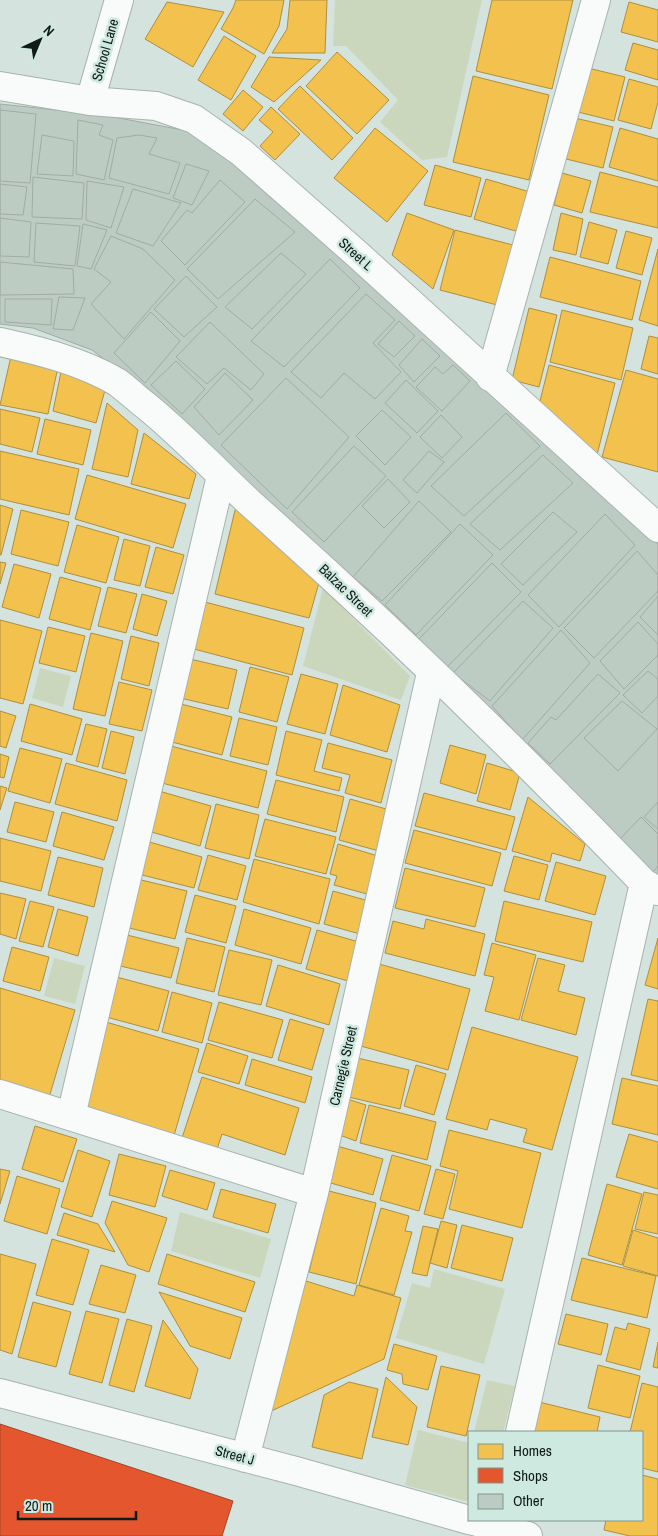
<svg xmlns="http://www.w3.org/2000/svg" width="658" height="1536" font-family="'Archivo Narrow',sans-serif">
	<rect width="100%" height="100%" fill="#d4e3de"/>
	<path fill="#cbd7bc" d="M335,0h147l-35,157 -25,3 -42,-38 18,-22 -52,-54h-13z
		M323,588l87,88 -9,24 -98,-34z
		M40,668l31,8 -8,31 -31,-9z
		M54,958l31,8 -10,38 -31,-8z
		M180,1212l91,27 -11,39 -89,-27z
		M434,1269l71,20 -21,75 -88,-26 16,-55 18,5z
		M487,1380l28,6 -12,46h-29z
		M418,1430l51,13v59l-64,-17z"/>
	<path fill="#f2c14e" stroke="#ae8f3e" d="M236,0h48l-5,26 -15,28 -43,-25 12,-21z
		M290,0h37l-2,53h-53l15,-24z
		M492,0h81l-21,89 -76,-18z
		M167,2l57,10 -31,55 -48,-28z
		M629,2l29,8v32l-37,-10z
		M224,36l32,20 -25,44 -33,-20z
		M633,43l25,7v30l-33,-10z
		M337,52l52,48 -32,34 -51,-48z
		M269,57l52,3 -47,42 -23,-15z
		M588,68l37,9 -11,44 -36,-9z
		M473,76l76,19 -20,85 -76,-18z
		M629,79l29,8v15l-7,27 -33,-9z
		M300,86l53,52 -21,22 -54,-51z
		M243,90l20,17 -20,24 -20,-17z
		M271,107l29,27 -25,26 -15,-14 13,-14 -14,-12z
		M575,118l38,9 -10,41 -37,-9z
		M375,128l53,43 -41,51 -53,-44z
		M620,128l38,11v42l-49,-14z
		M435,165l46,13 -10,39 -47,-12z
		M600,172l58,15v41l-68,-16z
		M562,173l29,8 -9,32 -28,-8z
		M486,179l44,13 -11,40 -45,-13z
		M407,213l47,17 -21,59 -41,-34z
		M561,213l22,6 -7,36 -23,-5z
		M589,222l28,8 -9,34 -28,-7z
		M455,230l58,15 -16,60 -57,-15z
		M626,231l26,7 -10,37 -26,-7z
		M658,249v77l-19,-6z
		M550,257l91,24 -9,39 -92,-23z
		M529,308l28,7 -18,72 -27,-7z
		M562,310l71,18 -12,52 -71,-18z
		M649,336l9,2v36l-17,-5z
		M11,356l47,11 -10,47 -48,-9z
		M549,365l66,18 -19,76 -57,-54z
		M62,367l43,23 -9,33 -43,-12z
		M626,370l32,9v93l-56,-15z
		M107,403l31,27 -10,47 -36,-8z
		M0,409l40,9 -8,34 -32,-8z
		M45,419l46,11 -8,35 -46,-11z
		M144,433l52,41 -7,25 -58,-15z
		M0,451l79,18 -10,46 -69,-16z
		M87,475l99,29 -13,44 -98,-29z
		M237,502l83,77 -11,39 -94,-24z
		M0,505l13,4 -12,46h-1z
		M21,510l48,12 -11,44 -47,-12z
		M77,525l42,12 -13,46 -42,-11z
		M124,539l26,7 -10,40 -26,-6z
		M156,547l28,8 -11,39 -28,-7z
		M0,562l6,1 -6,21z
		M14,564l37,10 -12,44 -37,-11z
		M60,577l41,11 -11,42 -41,-11z
		M108,587l29,7 -11,39 -28,-7z
		M142,594l25,7 -10,35 -24,-7z
		M205,602l99,26 -12,47 -98,-26z
		M0,620l42,11 -19,73 -23,-6z
		M48,627l37,9 -9,36 -37,-9z
		M91,633l32,8 -18,75 -32,-7z
		M131,636l28,7 -10,43 -28,-7z
		M190,659l47,11 -9,39 -48,-11z
		M250,667l39,10 -12,45 -38,-10z
		M301,674l37,10 -13,50 -38,-10z
		M119,682l33,8 -10,41 -33,-7z
		M343,685l57,20 -13,47 -57,-17z
		M177,703l55,14 -10,38 -54,-14z
		M30,704l52,15 -10,36 -51,-14z
		M0,711l16,5 -10,32 -6,-2z
		M239,718l38,9 -9,38 -38,-9z
		M86,724l21,5 -9,38 -22,-6z
		M111,731l23,6 -9,37 -23,-6z
		M286,731l36,9 -8,31 28,7 -3,13 -63,-16z
		M328,743l64,17 -11,43 -36,-10 5,-18 -28,-7z
		M167,745l100,26 -9,37 -100,-26z
		M450,745l36,10 -10,39 -36,-11z
		M20,748l42,11 -12,44 -42,-12z
		M0,754l9,3 -5,21 -4,-1z
		M66,763l61,17 -10,41 -62,-17z
		M487,763l33,10 -10,37 -33,-9z
		M276,780l68,17 -8,35 -69,-18z
		M0,786l7,2 -7,22z
		M152,789l59,17 -11,40 -59,-17z
		M424,793l91,24 -9,33 -91,-24z
		M528,797l57,47 -5,17 -28,-8 -2,9 -38,-11z
		M350,799l40,11 -11,41 -40,-11z
		M15,802l39,10 -8,30 -39,-10z
		M216,804l43,11 -10,44 -44,-11z
		M62,812l52,15 -10,33 -51,-14z
		M265,819l71,18 -10,37 -71,-18z
		M414,830l87,23 -9,33 -87,-23z
		M0,838l51,13 -10,40 -41,-10z
		M146,841l56,16 -8,31 -56,-14z
		M338,844l40,12 -11,38 -33,-9 3,-9 -7,-2z
		M208,855l38,11 -9,34 -39,-10z
		M514,856l34,9 -9,35 -35,-9z
		M58,857l45,11 -9,39 -46,-12z
		M254,859l76,20 -11,45 -76,-22z
		M556,862l50,14 -11,39 -50,-14z
		M405,868l80,20 -10,39 -80,-19z
		M133,878l54,13 -12,48 -54,-13z
		M333,891l36,10 -9,33 -36,-10z
		M0,893l26,6 -10,40 -16,-5z
		M195,895l41,11 -10,37 -41,-11z
		M30,901l24,6 -11,40 -24,-6z
		M504,901l88,21 -9,40 -88,-21z
		M58,909l30,8 -10,39 -30,-9z
		M244,909l67,19 -10,36 -66,-19z
		M426,919l59,15 -10,42 -90,-23 8,-32 31,8z
		M317,930l42,12 -11,39 -42,-12z
		M119,933l60,15 -8,30 -59,-14z
		M187,938l38,9 -11,45 -38,-9z
		M658,938v51l-13,-4z
		M492,943l44,12 -17,65 -34,-9 9,-34 -10,-2z
		M12,947l37,10 -9,34 -37,-10z
		M229,950l43,10 -11,45 -43,-10z
		M538,958l27,7 -7,26 27,7 -9,37 -55,-15z
		M379,964l91,25 -22,81 -91,-25z
		M278,965l62,19 -11,41 -63,-19z
		M109,975l60,16 -11,40 -59,-16z
		M0,988l75,22 -27,91 -48,-15z
		M172,992l40,11 -10,40 -40,-11z
		M648,999l10,2v80l-27,-6z
		M219,1002l64,18 -11,38 -64,-18z
		M290,1019l34,10 -12,41 -34,-10z
		M99,1020l100,29 -26,90 -100,-29z
		M472,1027l106,30 -26,93 -29,-8 4,-13 -37,-10 -3,11 -41,-11z
		M207,1043l41,13 -9,28 -41,-12z
		M353,1057l56,13 -9,39 -56,-13z
		M252,1059l60,18 -7,26 -60,-18z
		M416,1065l30,9 -12,41 -30,-9z
		M202,1077l97,31 -14,47 -63,-21 -6,18 -35,-11z
		M622,1078l36,8v49l-46,-11z
		M344,1098l22,7 -10,36 -22,-8z
		M369,1105l67,17 -9,38 -67,-17z
		M35,1126l42,13 -14,43 -41,-13z
		M449,1130l92,23 -19,75 -73,-19 9,-38 -18,-5z
		M629,1134l29,8v47l-42,-12z
		M330,1144l53,15 -10,36 -53,-15z
		M78,1150l32,11 -18,56 -31,-10z
		M119,1154l47,12 -11,41 -46,-12z
		M392,1155l39,11 -12,45 -39,-11z
		M0,1169l10,2 -10,33z
		M436,1169l19,5 -12,45 -19,-5z
		M170,1170l45,13 -8,27 -45,-14z
		M17,1176l43,13 -13,45 -43,-13z
		M607,1184l35,10 -20,71 -34,-10z
		M221,1189l55,15 -8,29 -55,-16z
		M329,1191l47,12 -20,81 -47,-12z
		M644,1192l14,3v39l-23,-5z
		M112,1201l55,17 -18,54 -21,-7 -23,-42z
		M381,1208l28,8 -4,15 7,1 -18,63 -35,-10z
		M64,1213l34,11 17,28 -58,-17z
		M441,1221l16,4 -10,43 -17,-5z
		M462,1225l51,13 -11,43 -51,-13z
		M423,1226l15,3 -11,47 -15,-3z
		M633,1230l25,8v38l-35,-10z
		M52,1239l37,11 -16,55 -37,-10z
		M0,1254l36,10 -24,90 -12,-4z
		M167,1254l88,28 -10,30 -87,-28z
		M582,1258l74,18 -9,42 -76,-18z
		M101,1265l35,10 -11,38 -36,-9z
		M306,1281l48,15 3,-11 44,13 -17,61 -117,54z
		M159,1292l83,26 -12,41 -40,-13z
		M33,1302l38,10 -15,55 -38,-10z
		M86,1311l33,8 -17,64 -33,-9z
		M566,1314l42,10 -7,31 -43,-11z
		M127,1319l25,7 -18,66 -25,-7z
		M163,1320l35,49 -8,30 -45,-13z
		M628,1323l22,6 -10,41 -34,-9 9,-34 11,3z
		M658,1342v26l-5,-1z
		M394,1344l43,12 -9,34 -25,-6 -1,-10 -15,-4z
		M598,1365l42,11 -10,42 -42,-10z
		M441,1366l39,9 -14,61 -39,-9z
		M386,1377l31,30 -9,38 -36,-8z
		M349,1382l29,7 -16,70 -50,-12 12,-52z
		M642,1383l16,4v85l-16,-4v-36h-12z
		M539,1402l61,15 -3,15h-66z
		M642,1475l16,4v57h-28l-26,-6 2,-10h36z"/>
	<path fill="#e4572e" stroke="#a44527" d="M0,1424l233,77 -11,35h-222z"/>
	<path fill="#bdccc2" stroke="#a1aba5" d="M0,104l103,11 85,16 46,30 424,383v336l-511,-488 -55,-42 -59,-22 -33,-4z
		M0,110l36,4 -6,69 -30,-2z
		M78,120l25,5 -4,10 14,5 -9,40 -28,-6z
		M42,135l32,6 -1,35 -36,-2z
		M139,135l18,3 -8,16 31,9 -11,31 -60,-16 8,-40z
		M186,164l23,7 -17,34 -19,-7z
		M33,177l51,6 -2,36 -50,-2z
		M220,180l25,22 -60,63 -24,-24 26,-31 5,3z
		M87,181l37,6 -13,41 -25,-8z
		M0,184l27,3 -4,28 -23,-1z
		M133,189l48,14 -28,43 -37,-13z
		M255,199l40,33 -77,67 -31,-30z
		M0,218l31,4 -2,35 -29,-1z
		M36,223l44,3 -5,40 -41,-4z
		M83,224l24,6 -16,39 -14,-3z
		M111,236l32,13 32,31 -51,59 -33,-35 20,-22 -17,-13z
		M281,253l25,21 -54,55 -27,-22z
		M330,259l30,29 -76,79 -33,-26z
		M0,262l73,7 1,25 -74,1z
		M186,276l31,31 -33,30 -30,-28z
		M366,294l29,26 -22,23 28,29 -26,27 -31,-26 -23,25 -30,-26z
		M59,297l26,1 -12,32 -20,-1z
		M5,299h47l-1,26 -46,-3z
		M151,312l29,29 -35,42 -31,-30z
		M399,321l16,15 -21,21 -16,-13z
		M210,322l54,52 -13,16 -27,-22 -17,16 -31,-27z
		M422,339l18,17 -26,26 -15,-17z
		M176,361l29,28 -23,25 -31,-29z
		M453,365l17,16 -28,30 -26,-24 19,-20 8,7z
		M225,373l28,27 -34,35 -25,-28z
		M286,378l63,59 -62,72 -66,-64z
		M406,380l32,31 -21,22 -32,-30z
		M382,410l29,27 -26,28 -29,-29z
		M506,413l34,33 -76,70 -33,-30z
		M441,415l21,22 -20,21 -22,-21z
		M354,446l32,30 -62,66 -32,-30z
		M429,451l15,11 -27,31 -14,-13z
		M543,455l30,28 -73,67 -30,-26z
		M388,479l22,23 -26,26 -22,-22z
		M419,501l32,31 -69,69 -29,-24z
		M553,512l24,20 -54,53 -22,-21z
		M605,514l30,31 -76,82 -31,-32z
		M460,524l33,31 -77,80 -31,-30z
		M637,551l21,24v16l-64,67 -30,-30z
		M492,563l29,29 -74,75 -29,-27z
		M658,596v39l-18,-18z
		M523,601l30,27 -63,73 -37,-28z
		M638,622l20,22v11l-34,34 -24,-28z
		M561,630l29,33 -68,77 -30,-34z
		M648,671l10,8v17l-16,17 -19,-18z
		M598,674l22,19 -70,71 -22,-21 23,-26 5,3z
		M622,701l35,28 -39,42 -34,-33z
		M658,802v27l-14,-12z
		M641,817l17,17v32l-5,6 -33,-33z"/>
	<g fill="none" stroke-linecap="round" stroke-linejoin="round">
		<g stroke="#a7b3af" stroke-width="30">
			<path id="minor" d="M0,86l90,15 66,5 38,13 47,33 116,102 301,274
				M90,101l29,-101
				M0,342c40,9 81,19 117,40 8,6 16,13 23,19 40,31 73,68 110,102 136,121 267,248 394,380l14,8
				M490,377l106,-377
				M0,1094l314,99
				M71,1116l150,-640
				M0,1393l296,78 173,49
				M520,1432l124,-549
				M245,1458l69,-265 117,-520
				M470,1520l58,16"/>
		</g>
		<use href="#minor" stroke="#f9fbfa" stroke-width="28"/>
	</g>
	<g text-anchor="middle" stroke-width="5" stroke-linejoin="round" paint-order="stroke">
		<g font-size="14" fill="#101a17" stroke="#cee9df">
			<text transform="translate(105 50) rotate(-74)" y="5">School Lane</text>
			<text transform="translate(356 254) rotate(42)" y="5">Street L</text>
			<text transform="translate(346 590) rotate(44)" y="5">Balzac Street</text>
			<text transform="translate(343 1066) rotate(-77)" y="5">Carnegie Street</text>
			<text transform="translate(235 1455) rotate(15)" y="5">Street J</text>
		</g>
	</g>
	<rect x="468" y="1431" width="175" height="90" fill="#cee9df" stroke="#82968f"/>
	<rect x="478" y="1444" width="25" height="15" fill="#f2c14e" stroke="#82968f"/>
	<text x="513" y="1456" font-size="15" fill="#101a17">Homes</text>
	<rect x="478" y="1468" width="25" height="15" fill="#e4572e" stroke="#82968f"/>
	<text x="513" y="1481" font-size="15" fill="#101a17">Shops</text>
	<rect x="478" y="1494" width="25" height="15" fill="#bdccc2" stroke="#82968f"/>
	<text x="513" y="1506" font-size="15" fill="#101a17">Other</text>
	<g transform="translate(40 40) rotate(44)" stroke="#cee9df" stroke-width="4" paint-order="stroke">
	<path d="M0-4L9 19L0 12L-9 19Z" fill="#101a17"/>
	<text y="-8" font-size="14" font-weight="bold" text-anchor="middle" fill="#101a17">N</text>
	</g>
	<path d="M18 1511v8h118v-8" fill="none" stroke="#101a17" stroke-width="2.5"/>
	<text x="25" y="1511" font-size="15" fill="#101a17" stroke="#cee9df" stroke-width="4" paint-order="stroke">20 m</text>
</svg>
